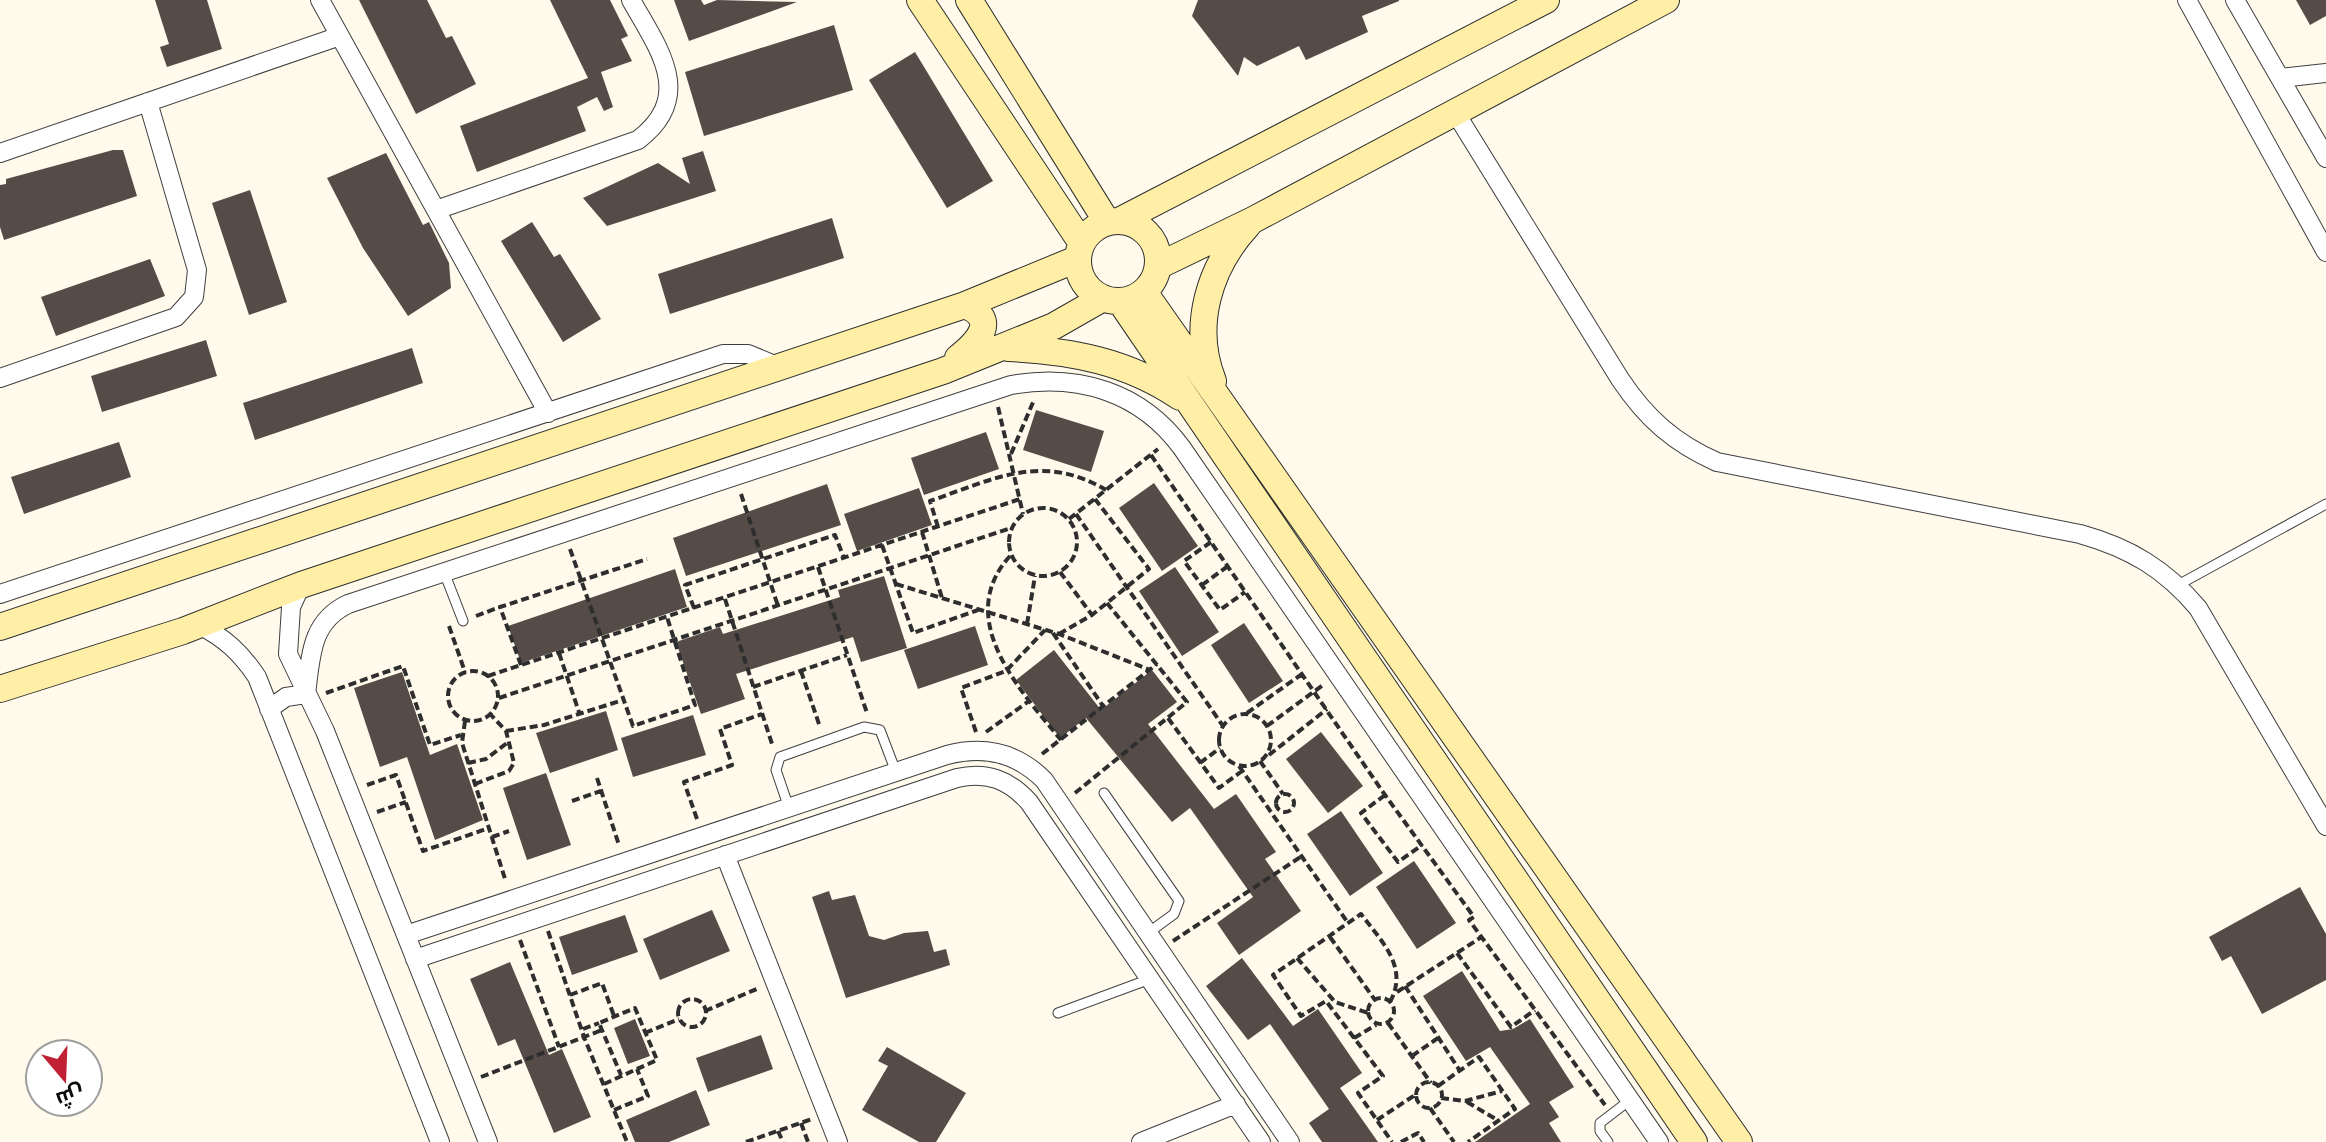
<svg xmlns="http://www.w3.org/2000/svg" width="2326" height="1142" font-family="Spectral,Cairo,serif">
	<rect width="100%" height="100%" fill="#fffaeb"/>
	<path fill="#554c48" d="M155,0h52l15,49 -55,18 -7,-20 9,-3z
		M359,0h68l19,38 6,-2 24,48 -60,30z
		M550,0h60l18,36 -7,3 11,22 -31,11 12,35 -9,4 -7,-14 -20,10 9,24 -109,41 -17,-46 128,-48z
		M674,0h27l3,5 13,-5 80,2 -108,39z
		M1198,0h201v1l-37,15 6,16 -62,28 -7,-14 -42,20 -13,-9 -6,19 -46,-60z
		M2296,0h30v16l-16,9z
		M834,25l19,65 -149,46 -19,-64z
		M915,52l78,129 -46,27 -78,-128z
		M113,150h10l14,46 -133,44 -4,-13v-42l6,-1v-5z
		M703,151l13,40 -109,35 -24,-28 75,-35 32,21 -8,-26z
		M386,153l37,72 6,-3 20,41 2,25 -43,28 -45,-68 -36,-70z
		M250,190l37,112 -38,13 -37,-112z
		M832,218l12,40 -174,56 -12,-40z
		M532,222l22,35 6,-3 41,65 -38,23 -62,-101z
		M150,259l15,37 -109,40 -15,-39z
		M206,340l11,36 -115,36 -11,-36z
		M412,348l11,35 -168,57 -12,-37z
		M1036,410l68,21 -13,41 -68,-22z
		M986,432l13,37 -75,26 -13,-37z
		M119,442l12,35 -107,37 -13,-37z
		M1154,483l44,63 -36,25 -43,-63z
		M827,484l14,41 -155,51 -13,-38z
		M919,488l13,37 -75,26 -13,-37z
		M1175,567l44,65 -37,24 -43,-65z
		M675,569l12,38 -166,56 -13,-37z
		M884,576l23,72 -46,14 -8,-25 -117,37 9,25 -44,15 -25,-72 44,-15 3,7 117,-37 -2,-7z
		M1244,623l39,58 -34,22 -38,-58z
		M975,626l13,39 -70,24 -14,-39z
		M1054,650l47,60 51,-40 25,32 -29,22 66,85 22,-15 40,58 -11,7 36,52 -62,44 -22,-32 36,-26 -63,-89 -18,14 -86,-104 -26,20 -44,-58z
		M402,672l28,83 27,-11 26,76 -48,20 -28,-83 -27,10 -26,-79z
		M606,711l12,39 -68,23 -14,-40z
		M693,715l13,40 -73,22 -12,-39z
		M1321,732l42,54 -35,27 -42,-54z
		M546,773l25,72 -44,15 -24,-72z
		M1341,811l42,62 -33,23 -43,-62z
		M1414,861l42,62 -39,26 -41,-62z
		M2300,887l26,47v46l-64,34 -31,-58 -9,5 -13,-24z
		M829,891l3,9 23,-5 14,41 15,4 20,-7 24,-2 6,21 12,-3 4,16 -104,33 -34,-101z
		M712,910l18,41 -70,29 -17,-41z
		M625,915l13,37 -66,23 -13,-38z
		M1242,958l51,68 25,-17 44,64 -22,15 38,54h-56l-13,-19 20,-14 -59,-85 -22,16 -42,-54z
		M510,962l39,93 13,-6 29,68 -37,16 -39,-94 -17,7 -28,-67z
		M1462,971l38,60 13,-2 17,-10 44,68 -25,15 10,15 -10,6 12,19h-86l55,-38 -40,-57 -24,14 -43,-65z
		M635,1019l15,37 -22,8 -14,-36z
		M761,1035l12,34 -65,23 -12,-34z
		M887,1047l79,46 -30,49h-17l-57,-32 26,-44 -10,-5z
		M696,1090l14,35 -41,17h-34l-9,-22z"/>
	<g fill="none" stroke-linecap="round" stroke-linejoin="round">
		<g stroke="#3f3f3f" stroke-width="11">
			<path id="lane" d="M444,572l19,49
				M2178,585l148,-81
				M1104,793l75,108 -5,13 -26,19
				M789,808l-13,-38 4,-13 84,-30 16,3 16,42
				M1058,1013l92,-34
				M1608,1142l-8,-11v-8l30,-23"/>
		</g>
		<g stroke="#3f3f3f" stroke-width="20">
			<path id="street" d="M320,0l228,413
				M2187,0l139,252
				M2235,0l91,158
				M2280,78l46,-5
				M1455,112l165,267c26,39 54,64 97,83l363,72c50,14 85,35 118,74l128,218
				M0,153l340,-117
				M436,210l202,-70c58,-44 20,-92 -7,-140
				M0,378l176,-61 18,-20 3,-27 -49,-168
				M301,585l-10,22 -3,47 37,77 163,411
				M0,594l723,-240h25l31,13
				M199,625c26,13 42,28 58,52l183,465
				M269,709l17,-12 20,-3c5,-37 4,-72 42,-90l663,-219c67,-12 130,7 171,63l477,694
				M725,855l113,287
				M406,935l541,-180c38,-10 70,-2 97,25l246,362
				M415,959l542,-181c30,-7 52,2 72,24l232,340
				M1141,1142l95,-38"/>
		</g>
		<g stroke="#2e2e2e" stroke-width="28">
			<path id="secondary" d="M920,0l161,242
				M969,0l138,222
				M1078 261a40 40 0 1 1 80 0a40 40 0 1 1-80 0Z
				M1119,221l427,-221
				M1158,266l95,-46 413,-220
				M1144,292l595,850
				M1120,301l574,841
				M1009,348c62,3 118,13 171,49
				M958,358c19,-15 42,-38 7,-53
				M1213,381c-22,-55 -4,-114 35,-156
				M0,627l965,-322 112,-46
				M0,689l183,-58 118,-46 642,-214 111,-45 49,-28"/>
		</g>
		<path stroke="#2e2e2e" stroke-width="4" stroke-dasharray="8 4" stroke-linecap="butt" d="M998,407l25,107
			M1011,454l23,-54
			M1151,455l234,340 89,122 -5,3 136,185
			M741,494l37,112
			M1009 542a34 34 0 1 1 68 0a34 34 0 1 1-68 0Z
			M1076,514l147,212
			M1069,519l89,-70
			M938,527l-8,-26c64,-22 112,-49 176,-11
			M922,532l20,66
			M1211,542l-27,19 36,49 25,-18
			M882,545l31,88 65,-23
			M570,549l63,177 62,-21 -28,-88
			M1010,556c-57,63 10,134 51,184
			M818,567l49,146
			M1060,572l32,43
			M896,584l163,50 91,36
			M1202,585l26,-19
			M725,599l48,148
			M694,608l-9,-23 150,-50 9,23
			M476,616l24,-9
			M1027,624l8,-48
			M449,626l16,46
			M1053,633l50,73
			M1059,634l33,-19 57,-46 -54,-70
			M559,653l21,62
			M521,665l-21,-58 147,-48
			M448 696a25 25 0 1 1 50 0a25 25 0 1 1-50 0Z
			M801,671l19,56
			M488,676l532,-177
			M753,687l94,-32
			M326,693l77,-27 27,79 31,-10
			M499,698l512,-170
			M1247,713l55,-39
			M1219 740a26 26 0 1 1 52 0a26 26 0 1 1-52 0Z
			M1168,718l51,70 23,-17
			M465,721l-3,22 44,139
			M1267,726l56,-41
			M506,731l38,-6 79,-25
			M976,732l-15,-44 45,-17 39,-41
			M986,732l43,-31
			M1042,754l115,-90
			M1269,755l58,-46
			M1260,761l23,33
			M468,763l18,-4 21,-16
			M1200,763l20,-15
			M1239,766l109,157
			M597,778l22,67
			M475,784l34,-13 5,-8 -8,-32 -15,-16
			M367,785l29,-10 27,76 66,-23
			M1075,793l112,-91 -80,-99
			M1276 803a9 9 0 1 1 18 0a9 9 0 1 1-18 0Z
			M1385,795l-24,18 37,49 24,-17
			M572,801l29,-10
			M377,812l29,-10
			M697,819l-13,-37 48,-17 -12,-36 42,-15
			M492,837l17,-6
			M548,931l36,106 43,105
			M1330,937l45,63
			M520,940l39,107
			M1173,941l129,-85
			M1457,953l54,74 24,-17
			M1297,958l38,44 33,11
			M1405,986l55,85
			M1397,992l83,-54
			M570,995l32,-12 12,33
			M1368 1011a13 13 0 1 1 26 0a13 13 0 1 1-26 0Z
			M678 1013a14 14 0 1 1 28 0a14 14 0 1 1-28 0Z
			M1390,1002c19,-35 -8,-60 -29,-88l-88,61 28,41 25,-15 57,75 -25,17 34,49
			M705,1011l54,-23
			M1388,1023l43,60
			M583,1029l16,-6
			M645,1033l34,-14
			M1354,1038l22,-13
			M1412,1056l26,-18
			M481,1077l121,-47
			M1416 1095a13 13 0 1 1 26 0a13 13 0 1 1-26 0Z
			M604,1084l53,-24 -22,-52 -36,15 22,52
			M1438,1086l41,-29 36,52 -47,33
			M1441,1098l24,3 37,-10
			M1467,1102l32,19
			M1430,1108l24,34
			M614,1110l34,-14 -11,-27
			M1377,1120l38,-25
			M801,1123l7,19
			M778,1131l5,11
			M746,1142l66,-23
			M1401,1142l17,-9 6,9"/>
		<use href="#lane" stroke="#fff" stroke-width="9"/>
		<use href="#street" stroke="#fff" stroke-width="18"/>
		<use href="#secondary" stroke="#ffefa6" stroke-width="26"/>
	</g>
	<g transform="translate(64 1078) rotate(161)"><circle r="38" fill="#ffffff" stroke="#9e9e9e" stroke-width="2"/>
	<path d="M0-6L14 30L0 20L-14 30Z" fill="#c02134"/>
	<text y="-12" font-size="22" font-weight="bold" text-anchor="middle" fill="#0c0c0c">ش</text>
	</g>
</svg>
